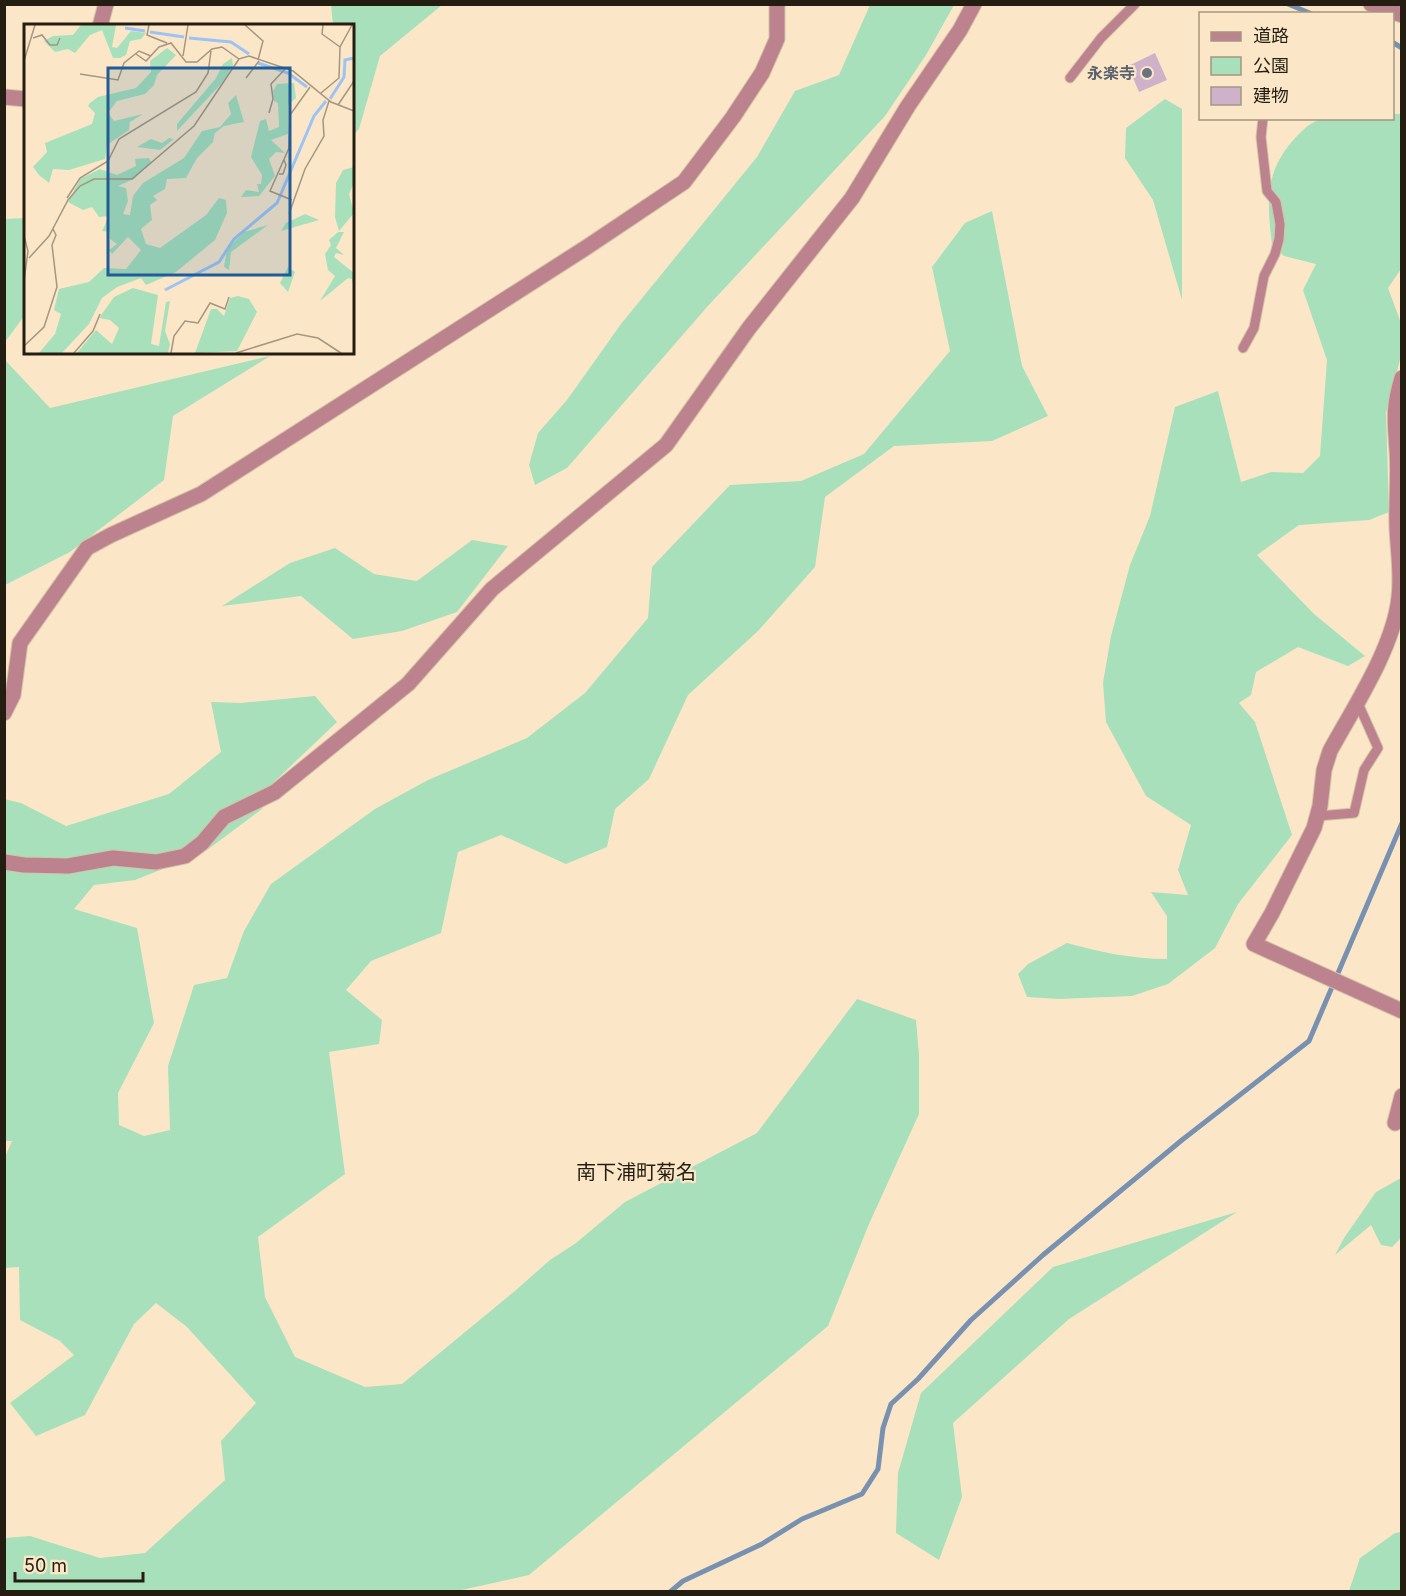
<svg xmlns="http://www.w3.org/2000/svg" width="1406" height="1596" font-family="Inter,'Noto Sans JP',sans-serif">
	<rect width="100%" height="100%" fill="#fbe7c8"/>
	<path fill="#a7e0ba" d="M331,5h111l-62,51 -21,73 -6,6 -1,-109 -19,-1z
		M870,5h84l-28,50 -41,61 -178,191 -140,161 -32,17 -6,-20 9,-32 29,-33 54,-76 136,-167 38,-66 44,-16z
		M1165,99l17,10v191l-29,-100 -28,-42 1,-30z
		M1393,114h8v155l-13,19 13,35 1,29 -16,61 3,99 -20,8 -70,5 -42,30 57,59 51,42 -17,10 -50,-19 -42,25 -5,23 -12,8 16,19 37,113 -54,69 -23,44 -47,36 -36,12 -73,3 -32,-2 -9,-23 10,-10 39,-21c32,9 66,16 100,16v-43l-16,-24 37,3 -10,-25 13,-45 -45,-29 -40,-74 -3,-39 8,-47 19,-71 20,-49 25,-109 43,-16 23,91 30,-10 32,1 17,-17 7,-96 -24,-70 13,-26 -32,-8 -12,-11c-5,-44 -8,-74 24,-108 9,-9 14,-15 27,-18 18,-4 50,0 69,-1z
		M992,211l30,155 26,50 -56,25 -98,5 -69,51 -10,70 -57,64 -70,64 -39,84 -34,30 -8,38 -41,17 -65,-29 -43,17 -17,81 -70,28 -25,29 36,30 -3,24 -50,8 16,122 -87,63 7,60 30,60 70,30 37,-3 114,-94 34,-30 26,-17 49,-41 132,-69 100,-134 59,21 3,35v59l-50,110 -41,102 -299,249 -76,17 -448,-1v-53l25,-2 70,22 45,-5 80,-73 -4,-39 35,-38 -69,-76 -31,-24 -22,21 -49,91 -49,21 -26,-33 64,-48 -14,-14 -40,-21 -1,-53 -14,1v-111l7,-16h-7l-1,-342 17,4 45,23 103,-32 52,-42 -10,-50 30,1 74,-7 22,26 -63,60 -12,27 -59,44 -68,27 -41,5 -20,24 63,19 17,95 -36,70 1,32 25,11 26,-6 -2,-64 26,-81 33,-7 17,-47 27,-47 104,-75 53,-29 99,-42 58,-45 63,-75 4,-51 78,-82 71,-4 63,-27 86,-103 -18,-84 33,-44z
		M25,218v97l-20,27v-123z
		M270,356l-97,60 -9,64 -94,72 -65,33v-225l45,48z
		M472,540l36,6 -51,66 -55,19 -49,8 -52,-43 -79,10 68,-43 45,-15 39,26 43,7z
		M1401,1178v60l-9,9 -11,-2 -10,-20 -36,30 9,-17 32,-46z
		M1237,1212l-168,107 -116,104 9,74 -23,63 -43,-27 2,-60 23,-80 132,-126z
		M1401,1532v59h-52l11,-33 35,-25z"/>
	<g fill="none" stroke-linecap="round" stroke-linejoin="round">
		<path stroke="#7991b1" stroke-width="5" d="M1288,4l24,10
			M1392,42l10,6
			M670,1592l13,-11 79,-37 40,-25 60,-25 16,-25 5,-41 8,-24 27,-25 53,-59 72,-65 139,-115 127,-99 93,-218"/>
	</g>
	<path fill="#cfb2c9" d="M1155,53l12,27 -28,12 -11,-26z"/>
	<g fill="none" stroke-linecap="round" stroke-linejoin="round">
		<g stroke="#d4c3a7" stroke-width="11">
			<path id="lane" d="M1070,78l31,-40 34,-34
				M1243,348l11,-20 10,-52 11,-22 4,-15 1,-15 -4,-22 -9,-11 -6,-54 2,-19
				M1318,816l36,-3 10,-43 14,-22 -21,-47"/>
		</g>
		<g stroke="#d4c3a7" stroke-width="17">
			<path id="street" d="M1371,4l31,11
				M100,26l6,-22
				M4,97l22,2
				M1402,378c-9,29 -7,42 -5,72 2,26 -1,52 0,78 1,23 5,47 2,69 -5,50 -45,110 -69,154l-6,19 -4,36 -6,22 -42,85 -18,31 148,67
				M4,713l9,-18 7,-52 67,-95 24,-13 90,-41 386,-247 97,-65 49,-65 29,-44 15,-34v-35
				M4,862l20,3 44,1 45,-8 43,4 29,-6 17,-13 22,-26 51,-25 133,-108 84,-95 174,-144 83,-117 103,-130 56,-92 52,-76 14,-26
				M1395,1123l7,-27"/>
		</g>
		<use href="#lane" stroke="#bc828e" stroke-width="9"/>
		<use href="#street" stroke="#bc828e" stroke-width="15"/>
	</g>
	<circle fill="#6b7280" stroke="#fbe7c8" stroke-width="2" cx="1147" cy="73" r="6"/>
	<g text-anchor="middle" stroke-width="4.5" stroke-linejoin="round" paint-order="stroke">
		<g font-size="16" font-weight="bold" fill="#5b616d" stroke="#fbe7c8" text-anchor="end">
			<text x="1135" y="79">永楽寺</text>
		</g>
		<g font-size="20" fill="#241d11" stroke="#fbe7c8">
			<text x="636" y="1179">南下浦町菊名</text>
		</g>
	</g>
	<g transform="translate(24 24)">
		<rect width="330" height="330" fill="#fbe7c8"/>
		<path d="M57,1h35l-4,22 5,1 14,-17 15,2 -5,6 -11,2 -4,14 -6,3h-7l-11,-28 -12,5 -15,18 -7,-4 -13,3 -11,-11 9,-5 20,-1zM143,24l9,7 -19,20 -3,10 -9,9 -28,7 -9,12 6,8 29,-7 -13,8 -1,8 -22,15 -2,14 -36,11 -16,-1 -4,14 -10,-8 -6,-8 14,-15 -2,-9 47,-19 3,-11 -7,-7 2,-3 8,-6 38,-9 15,-16 -1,-11zM208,34l1,8 -11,17 -45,48v-7l39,-46 7,-14zM270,59l2,15 -8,7v29l-17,6 14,13 -9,-1 -7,7 6,17 -16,20 -18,1 5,-7 13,2 -2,-8h4l1,-9 -11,-18 9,-36 6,-2 3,12 10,-4 -1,-24 -4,-2 -1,-10 4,-7zM212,71l8,27 -20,4 -9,7 -2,9 -16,16 -11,20 -19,1 -2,10 -12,7 4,4 -7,5 2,15 -11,9 5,15 14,4 46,-33 13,-17 7,2 1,13 -12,27 -39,32 -30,13 -5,-7 -24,9 -15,11 -13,26 -27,29h-23l16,-19 6,-20 -7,-4 5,-21 30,-7 15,-14 22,1 15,-19 -13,-13 -16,17 -3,-4 8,-6 -7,-5v-7l-8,-1 7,-15 -10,1 -7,-10 -9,3 -15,-8 12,-23 20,-10 17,6 19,-9 -1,-7 14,-1 2,4 -17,17 -16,7 8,2 2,13 -5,13 7,1 3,-19 10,-13 41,-25 18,-27 18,-4 11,-13 -3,-11zM145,114l5,1 -14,11 -23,-3 14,-8 11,4zM330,143v16l-5,11 5,19 -15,18 -4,-14 1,-34 7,-13zM281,190l14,6 -38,11 5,-8zM244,201l-37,27 -2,18 -5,-3 3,-18 17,-17zM314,208h6l-8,16 8,7 -8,-2 -2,4 20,16v16l-2,-10 -4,-1 -28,23 15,-25 -7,-6 -3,-16 6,-9 -2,-5zM264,243l7,5 -7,20 -8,-9zM109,264l25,7 -7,49 8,2 7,-44 4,-1 -5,30 5,13 -2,9h-91l19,-23 16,14 7,-16 -9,-8 -11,-2 15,-21zM214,272l11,3 8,13 -20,39 -42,2 16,-44h6l7,7 6,-18z" fill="#a7e0ba"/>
		<path fill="none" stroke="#9dc3f5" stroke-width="3" d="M101,4l20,3M126,8l34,5M165,14l42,4 18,12M234,39l30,10 19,14M306,75l14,-22 1,-17 9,-2M141,266l54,-28 15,-23 43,-36 37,-87 12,-15"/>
		<path fill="none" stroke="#a5967f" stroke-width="1.5" d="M125,1l-2,10 20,8M221,1l18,16 -5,19M299,1l-1,9 18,13M9,14l9,-3 8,10h7l3,-7M112,30l10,7 13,-14 12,-4 15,19h11l15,-13 10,-2 17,12 10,-3 44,15 38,31 23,9M159,32l5,-31M0,37l11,-36M56,50l38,6 6,-17 15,-12 12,5M222,54l13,-17M297,69l18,-15 1,-31 12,-22M314,81l16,-24M245,89l4,-14 -2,-15 14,-15M255,150h4l3,-9 -2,-5M43,174l13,-20 28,-17 11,-22 77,-47 12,-19 3,-22M268,176l-22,-9 19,-43 1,-33 20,-28M265,190l16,-45 19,-33 -1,-16 6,-19M0,212l4,15 -4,30M5,234l20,-22 19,-36 12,-14 14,-7h38l62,-53 45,-67M0,322l20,-19 13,-40 -5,-42 4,-10 -3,-6M50,329l19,-22 7,-17M147,329l3,-17 11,-15 13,2 12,-20 15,6 4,-12M212,329l61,-19 21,4 23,15"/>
		<path fill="#215d94" fill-opacity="0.15" stroke="#215d94" stroke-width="3" d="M84,44h182v207h-182z"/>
		<rect width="330" height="330" fill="none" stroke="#241d11" stroke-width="3"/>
	</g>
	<rect width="1406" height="1596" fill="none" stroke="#241d11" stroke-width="12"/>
	<rect x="1199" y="12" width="195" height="108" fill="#fbe7c8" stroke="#a5967f" stroke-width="1.5"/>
	<rect x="1211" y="32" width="30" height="9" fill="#bc828e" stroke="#a5967f" stroke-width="1.5"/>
	<text x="1253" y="42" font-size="18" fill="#241d11">道路</text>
	<rect x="1211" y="57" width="30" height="18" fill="#a7e0ba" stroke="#a5967f" stroke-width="1.5"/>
	<text x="1253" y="72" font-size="18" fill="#241d11">公園</text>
	<rect x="1211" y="87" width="30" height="18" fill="#cfb2c9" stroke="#a5967f" stroke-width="1.5"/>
	<text x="1253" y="102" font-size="18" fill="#241d11">建物</text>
	<path d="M15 1572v9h128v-9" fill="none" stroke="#241d11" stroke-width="3"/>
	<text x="24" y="1572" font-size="18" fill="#241d11" stroke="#fbe7c8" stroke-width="4.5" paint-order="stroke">50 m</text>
</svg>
